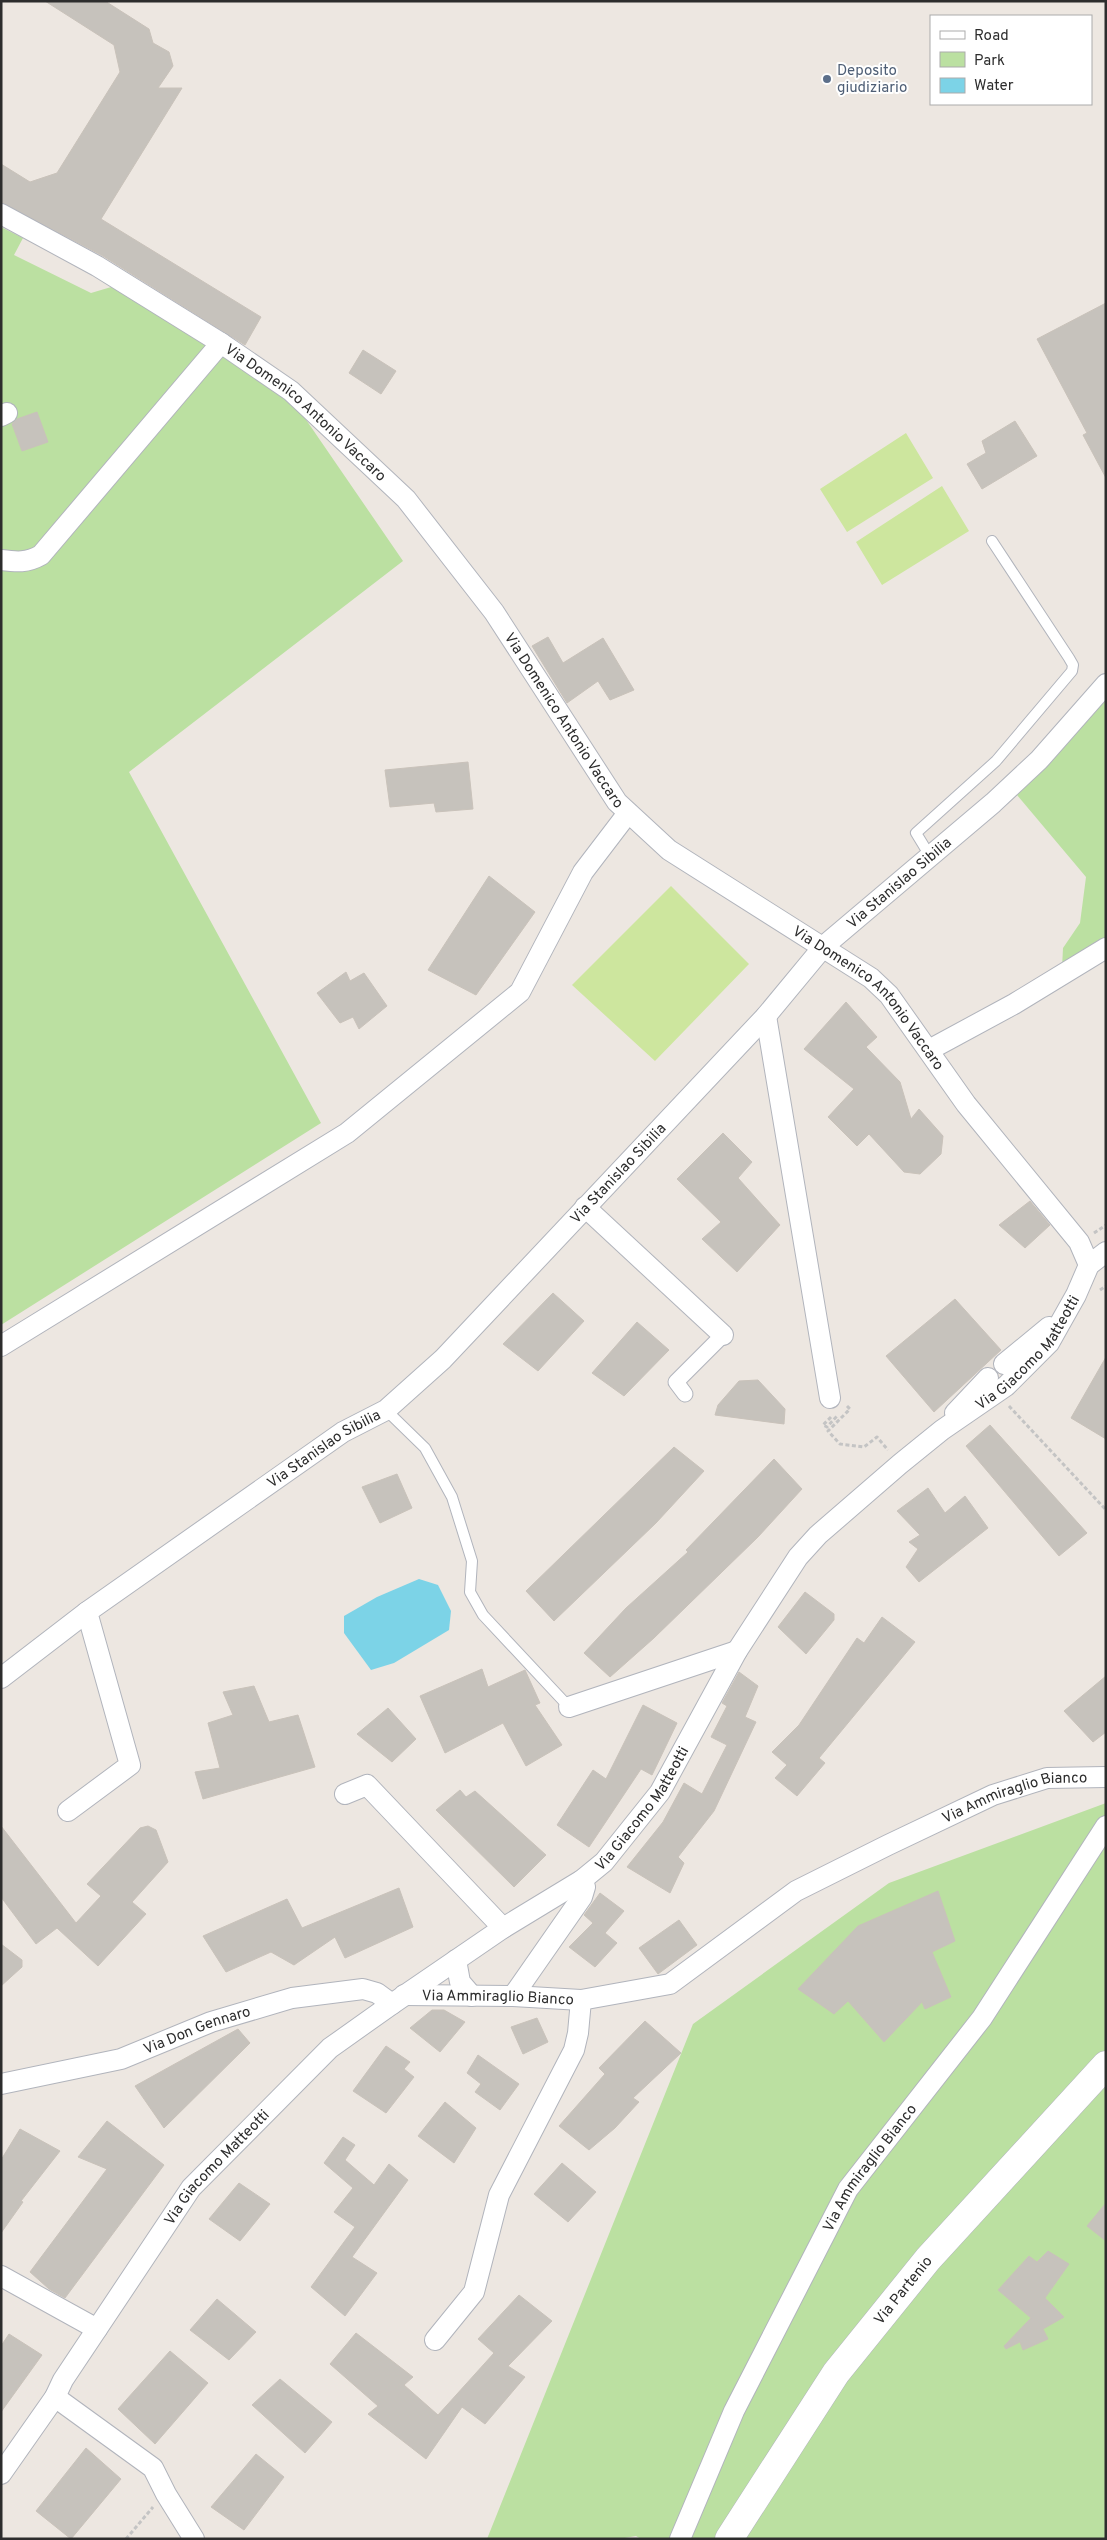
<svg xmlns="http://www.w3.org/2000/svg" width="1107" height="2540" font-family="Overpass,sans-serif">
	<rect width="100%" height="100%" fill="#ede7e1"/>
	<path fill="#bbe0a1" d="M1,227l22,11 -9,17 77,38 27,-8 88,57 92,66 105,153 -274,211 192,351 -320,202z
		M1106,693v251l-44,24 1,-20 17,-25 6,-46 -69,-82z
		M1106,1803v736h-465l-5,-3 -17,3h-132l206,-515 196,-141z"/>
	<path fill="#cde69e" d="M906,433l27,45 -86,54 -27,-43z
		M942,486l27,45 -87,54 -26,-43z
		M671,886l78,78 -94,97 -83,-76z"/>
	<path fill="#7cd3e7" d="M419,1579l19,6 13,26 -2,19 -55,33 -23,7 -27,-37v-17l33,-19z"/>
	<path fill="#c6c2bc" stroke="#c9c2ba" d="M45,1h60l44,28 4,14 16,9 4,14 -15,22h24l-81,131 160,98 -16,28 -142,-89 -102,-54v-38l29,18 27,-9 63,-101 -6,-27z
		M1106,303v175l-23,-43 4,-2 -50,-94z
		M363,350l33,21 -15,23 -32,-21z
		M37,412l11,30 -26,9 -10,-27 5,-5z
		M1015,421l22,35 -55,33 -15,-25 19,-11 -4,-12z
		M548,637l15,26 40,-25 31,52 -24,10 -12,-19 -31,22 -35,-57z
		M468,762l5,47 -37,3 -2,-9 -44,4 -5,-37z
		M489,876l46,36 -59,83 -48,-25z
		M346,972l4,9 14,-8 23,33 -28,23 -6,-12 -13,6 -23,-30z
		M846,1002l31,35 -11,10 34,35 11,37 8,-10 24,27 -2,18 -21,20 -16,-2 -35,-38 -12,12 -29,-29 26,-28 -50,-40z
		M723,1133l29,29 -14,16 42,47 -43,47 -35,-33 19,-17 -44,-43z
		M1030,1201l20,24 -25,23 -26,-23z
		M553,1293l31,28 -46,50 -35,-27z
		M955,1299l46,51 -67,62 -48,-56z
		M637,1322l32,28 -45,46 -32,-23z
		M1106,1357v82l-35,-21z
		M758,1380l27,29 -1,15 -69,-9 3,-10 21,-24z
		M990,1425l97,108 -28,23 -93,-110z
		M674,1447l30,24 -48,52 -102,98 -28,-30z
		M774,1459l28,30 -44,48 -104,101 -44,39 -26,-24 42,-45 62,-56 -2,-2z
		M397,1474l15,34 -32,15 -18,-36z
		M928,1488l17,25 20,-17 23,32 -69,54 -13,-15 12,-18 -9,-7 11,-7 -23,-24z
		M805,1592l29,22v6l-28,34 -28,-27z
		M882,1617l33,25 -96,116 6,5 -28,33 -22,-18 12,-13 -15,-13 27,-27 58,-87 7,5z
		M482,1669l6,18 37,-17 15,33 -5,2 27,40 -36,21 -23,-43 -58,30 -25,-57z
		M739,1672l19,14 -13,31 11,5 -42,89 -36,46 6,6 -14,30 -43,-26 36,-45 21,-39 18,11 25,-49 -16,-8 16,-31 -5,-3z
		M1106,1676v56l-13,10 -29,-31z
		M254,1686l15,36 29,-7 17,52 -112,32 -8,-27 25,-4 -12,-45 25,-8 -10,-23z
		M643,1705l34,18 -25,52 -11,-6 -52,78 -32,-22 36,-55 13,9z
		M388,1708l28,31 -24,23 -35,-28z
		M460,1790l6,7 9,-6 71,64 -32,32 -78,-77z
		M1,1826l75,97 25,-27 -14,-12 53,-56 8,-2 8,4 12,32 -36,40 14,12 -48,52 -41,-38 -21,16 -35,-47z
		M399,1888l14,39 -68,31 -10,-21 -41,28 -23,-13 -45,20 -23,-36 84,-37 15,29z
		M938,1891l17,50 -23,11 19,45 -26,12 -3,-7 -38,40 -36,-41 -14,13 -36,-25 60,-63z
		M600,1893l24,18 -19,22 12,10 -22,24 -26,-20 24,-24 -9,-8z
		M679,1920l18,25 -39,29 -19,-26z
		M1,1944l21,16v7l-21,19z
		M432,2010h12l21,12 -25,30 -30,-24z
		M537,2018l11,24 -25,12 -12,-27z
		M645,2021l36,32 -48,45 6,4 -24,26 -26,22 -30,-24 46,-52 -6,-6z
		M238,2029l12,14 -86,85 -29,-42z
		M386,2046l24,16 -6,7 10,8 -28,36 -33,-22z
		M478,2055l41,29 -19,26 -25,-18 6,-8 -14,-11z
		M445,2102l31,26 -22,35 -36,-27z
		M107,2121l57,44 -99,133 -16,-9 -19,-17 77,-103 -29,-12z
		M20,2129l40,22 -39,50 2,1 -22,31v-73z
		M343,2137l12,8 -10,15 29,25 15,-21 19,16 -56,77 25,16 -32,43 -34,-29 44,-60 -21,-15 19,-24 -29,-25z
		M562,2163l34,29 -28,30 -34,-28z
		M239,2183l31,21 -30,37 -31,-22z
		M1106,2203v38l-19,-15z
		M1048,2251l21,13 -24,34 19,19 -21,12 5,10 -25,11 -3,-8 -14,7 -2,-3 27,-28 -33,-28 31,-34 8,6z
		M519,2295l33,26 -44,45 17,11 -40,47 -23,-17 -36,52 -58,-45 10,-8 -48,-42 26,-31 57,44 -9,8 34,30 56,-62 -16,-14z
		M217,2299l39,33 -27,28 -39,-30z
		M9,2334l33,21 -41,57v-66z
		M170,2351l38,32 -53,61 -37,-35z
		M280,2379l52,43 -27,31 -53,-48z
		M86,2448l35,31 -50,60 -35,-28z
		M256,2454l28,23 -40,53 -33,-23z"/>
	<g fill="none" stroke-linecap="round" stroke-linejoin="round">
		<g stroke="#b1b4bc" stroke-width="12">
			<path id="service" d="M930,856l-14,-23 80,-72 76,-90 1,-6 -4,-7 -77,-117
				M386,1410l39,38 27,49 20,64 -2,31 13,23 86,92"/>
		</g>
		<g stroke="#b1b4bc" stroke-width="17">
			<path id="pedestrian" d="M685,1394l-9,-12 47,-47"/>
		</g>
		<g stroke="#b1b4bc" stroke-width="22">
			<g id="minor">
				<path id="s1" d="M1,214l96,52 124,77 70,48 115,108 88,113 123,190 52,48 202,128 18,17 77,109 113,138 10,23"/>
				<path d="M1,416l6,-3"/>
				<path d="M1,560c16,2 26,3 40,-5l180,-212"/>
				<path d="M766,1016l64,382"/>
				<path d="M929,1050l85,-46 92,-56"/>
				<path d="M585,1207l138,128"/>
				<path d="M1,1346l346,-213 173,-141 63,-120 45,-59"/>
				<path d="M1004,1364l45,-37"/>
				<path d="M955,1413l33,-35"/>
				<path d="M1,1678l86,-66"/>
				<path d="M569,1707l168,-56"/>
				<path d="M345,1794l22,-9 136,143"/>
				<path id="s2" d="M68,1811l62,-46 -43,-153 256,-180 43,-22 57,-51 323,-343 58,-70 169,-143 46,-43 67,-76"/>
				<path d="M456,1960l4,22 12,14"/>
				<path id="s3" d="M404,1995l109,1 68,4 89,-16 126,-93 92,-46 105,-50 54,-17 59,-1"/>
				<path d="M513,1996l69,-99 3,-10 -3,-7"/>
				<path id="s4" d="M1,2084l120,-25 90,-37 81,-24 71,-9 14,4 15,11"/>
				<path d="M1,2276l96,53"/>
				<path d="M435,2340l39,-48 25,-97 75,-145 4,-17 3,-33"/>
				<path d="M55,2397l98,71 13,26 28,45"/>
				<path id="s5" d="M1,2474l54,-77 8,-17 128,-192 139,-140 62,-44 111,-76 79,-48 22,-18 56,-70 77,-141 61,-94 20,-22 82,-71 42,-34 64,-44 43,-43 27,-48 13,-30 17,-13"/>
				<path id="s6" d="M680,2539l54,-128 114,-222 134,-171 124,-192"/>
			</g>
		</g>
		<g stroke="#b1b4bc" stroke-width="29">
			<g id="secondary">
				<path id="s7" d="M729,2539l107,-166 92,-114 178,-194"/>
			</g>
		</g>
		<path stroke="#c4c4c4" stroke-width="3" stroke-dasharray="4 2.5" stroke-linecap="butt" d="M1094,1233l12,-8
			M1100,1290l6,-4
			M847,1406l3,3 -22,22 12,13 24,3 13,-10 11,13
			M1009,1406l97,104
			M831,1417l-8,8 4,2 10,-11
			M126,2539l27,-32"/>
		<use href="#service" stroke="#fff" stroke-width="10"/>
		<use href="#pedestrian" stroke="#fff" stroke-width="15"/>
		<use href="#minor" stroke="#fff" stroke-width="20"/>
		<use href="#secondary" stroke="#fff" stroke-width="28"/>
	</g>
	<circle fill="#5c6f8a" stroke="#fff" stroke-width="2" cx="827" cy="79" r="5"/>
	<g text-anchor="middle" stroke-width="4" stroke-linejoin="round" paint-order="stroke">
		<g font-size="15" fill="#4e5e75" stroke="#fff" text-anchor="start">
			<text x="837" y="75">Deposito<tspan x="837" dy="17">giudiziario</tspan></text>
		</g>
		<g font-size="15" fill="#2d2d2d" stroke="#fff">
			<text dy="5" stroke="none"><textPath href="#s1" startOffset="365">Via Domenico Antonio Vaccaro</textPath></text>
			<text dy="5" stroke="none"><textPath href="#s1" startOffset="770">Via Domenico Antonio Vaccaro</textPath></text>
			<text dy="5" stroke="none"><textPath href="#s2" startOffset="1334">Via Stanislao Sibilia</textPath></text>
			<text dy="5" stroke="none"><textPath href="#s1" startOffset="1189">Via Domenico Antonio Vaccaro</textPath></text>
			<text dy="5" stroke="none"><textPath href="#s2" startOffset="929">Via Stanislao Sibilia</textPath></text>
			<text dy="5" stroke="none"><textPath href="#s5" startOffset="1544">Via Giacomo Matteotti</textPath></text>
			<text dy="5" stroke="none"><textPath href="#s2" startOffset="524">Via Stanislao Sibilia</textPath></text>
			<text dy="5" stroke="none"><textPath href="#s3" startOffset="664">Via Ammiraglio Bianco</textPath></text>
			<text dy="5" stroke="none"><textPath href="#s5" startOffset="938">Via Giacomo Matteotti</textPath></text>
			<text dy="5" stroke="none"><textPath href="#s3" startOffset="94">Via Ammiraglio Bianco</textPath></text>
			<text dy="5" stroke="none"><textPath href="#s4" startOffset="204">Via Don Gennaro</textPath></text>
			<text dy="5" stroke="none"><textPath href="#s5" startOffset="376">Via Giacomo Matteotti</textPath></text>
			<text dy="5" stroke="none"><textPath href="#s6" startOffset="418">Via Ammiraglio Bianco</textPath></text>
			<text dy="5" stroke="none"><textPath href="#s7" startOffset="304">Via Partenio</textPath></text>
		</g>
	</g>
	<rect width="1107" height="2540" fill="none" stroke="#2d2d2d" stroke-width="5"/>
	<rect x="930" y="15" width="162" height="90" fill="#ffffff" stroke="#ababab"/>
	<rect x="940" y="31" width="25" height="8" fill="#ffffff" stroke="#ababab"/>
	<text x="974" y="40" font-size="15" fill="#2d2d2d">Road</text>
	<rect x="940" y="52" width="25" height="15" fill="#bbe0a1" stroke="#ababab"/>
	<text x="974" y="65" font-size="15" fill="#2d2d2d">Park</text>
	<rect x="940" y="78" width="25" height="15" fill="#7cd3e7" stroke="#ababab"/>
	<text x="974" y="90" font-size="15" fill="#2d2d2d">Water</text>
</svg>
